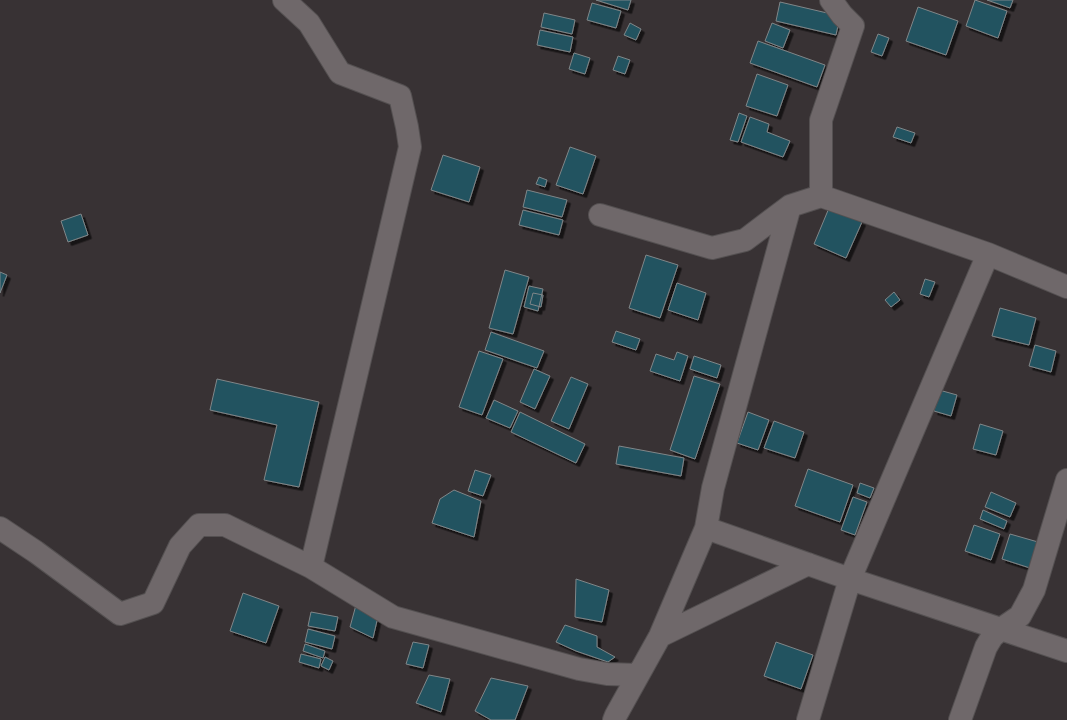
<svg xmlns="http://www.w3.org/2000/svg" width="1067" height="720" font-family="Quicksand,sans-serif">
	<defs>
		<filter id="shadow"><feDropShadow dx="3.5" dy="3.5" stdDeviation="0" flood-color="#0009"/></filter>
	</defs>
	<rect width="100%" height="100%" fill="#383234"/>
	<path fill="#215260" stroke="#808688" filter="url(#shadow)" d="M596,0h35l-3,10z
		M975,0l32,11 -9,27 -32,-12z
		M987,0h26l-3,8z
		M780,2l60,14 -4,19 -60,-14z
		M592,3l29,8 -5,17 -29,-8z
		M918,7l40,14 -12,34 -40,-14z
		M544,13l31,7 -3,14 -31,-7z
		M630,23l11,6 -5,11 -12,-5z
		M772,23l18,7 -7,18 -18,-7z
		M540,30l33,7 -3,15 -33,-7z
		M878,34l11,4 -7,18 -11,-4z
		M758,41l67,24 -8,22 -67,-24z
		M574,53l16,5 -5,16 -16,-5z
		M618,56l12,4 -5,14 -12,-4z
		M757,74l31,11 -11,31 -31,-10z
		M739,113l8,3 -9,26 -8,-2z
		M750,117l19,7 -2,8 23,9 -7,16 -42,-15z
		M897,127l18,6 -4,10 -18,-6z
		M570,147l26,9 -13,38 -27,-9z
		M443,155l37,12 -11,35 -38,-12z
		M539,177l8,3 -2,7 -9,-3z
		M527,190l40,10 -5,17 -39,-10z
		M829,208l33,14 -16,36 -32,-14z
		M523,210l40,10 -4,15 -40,-10z
		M81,214l7,21 -20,7 -7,-21z
		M646,255l32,10 -18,53 -31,-10z
		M505,270l24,7 -16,57 -24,-6z
		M0,272l7,3 -7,18z
		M925,279l10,3 -6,15 -9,-3z
		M677,283l29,10 -8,27 -30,-10z
		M529,286l14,3 -5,22 -14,-4z
		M894,292l6,8 -9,7 -6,-7z
		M533,293l10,2 -2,12 -11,-3z
		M1000,308l36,10 -7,27 -37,-9z
		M616,331l24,8 -4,11 -24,-8z
		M491,332l53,19 -7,17 -52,-18z
		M1035,345l21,6 -5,21 -22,-6z
		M479,351l24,8 -21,56 -23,-8z
		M677,352l11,4 -8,25 -30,-10 6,-17 18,6z
		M694,356l27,9 -4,13 -27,-9z
		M534,369l16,7 -15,33 -15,-7z
		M694,376l26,8 -25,75 -25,-9z
		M571,377l17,7 -19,45 -18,-8z
		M217,379l102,23 -20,85 -35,-7 13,-55 -67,-15z
		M939,390l18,5 -6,21 -17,-5z
		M494,400l24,11 -8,17 -24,-10z
		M520,412l65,32 -9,19 -65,-31z
		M748,412l21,8 -11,30 -21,-7z
		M774,421l30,11 -9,26 -31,-10z
		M980,424l23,7 -7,24 -23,-6z
		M619,446l65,12 -3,18 -65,-12z
		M808,469l45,16 -13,37 -45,-16z
		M475,470l16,5 -8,21 -15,-5z
		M860,483l14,5 -4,10 -13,-5z
		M454,490l27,11 -7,36 -42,-14 8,-24z
		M991,492l25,11 -6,14 -25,-10z
		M853,497l14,5 -12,33 -14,-5z
		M983,510l24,11 -3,8 -24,-10z
		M974,525l26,9 -9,26 -26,-9z
		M1010,534l28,8 -8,26 -28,-9z
		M576,579l33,11 -7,32 -27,-5z
		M243,593l36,13 -13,37 -36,-12z
		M356,605l23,7 -6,26 -23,-11z
		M311,612l27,5 -3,14 -27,-5z
		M565,625l32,11v11l18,10 -7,5 -32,-11 -20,-9z
		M308,629l27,7 -3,13 -27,-7z
		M413,642l16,3 -6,23 -17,-4z
		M776,642l37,13 -12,34 -37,-13z
		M305,644l20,7 -2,7 -20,-7z
		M301,654l20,5 -2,9 -20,-6z
		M325,657l8,4 -4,9 -8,-4z
		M429,675l21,4 -9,33 -25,-9z
		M491,678l37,8 -13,34h-24l-16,-9z"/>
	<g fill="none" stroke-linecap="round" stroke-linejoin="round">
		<g stroke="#545051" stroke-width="24">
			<path id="street" d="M284,0l25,23 31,50 60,23 7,31 3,20 -99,420
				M821,196v-76l32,-94 -11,-11 -11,-15
				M600,215l112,33 33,-8 45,-34 31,-10 167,58 79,33
				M0,528l36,24 84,62 33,-11 27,-57 19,-21h26l86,42 82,50 186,52 28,5 31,1
				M706,528l144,51 217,72
				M660,636l148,-72
				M614,720l2,-5 44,-79 46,-108 7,-40 77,-282
				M808,720l42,-141 138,-325
				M960,720l26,-73 6,-10 9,-8 19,-13 14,-26 33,-110"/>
		</g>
		<use href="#street" stroke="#6f686a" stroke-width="22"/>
	</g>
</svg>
